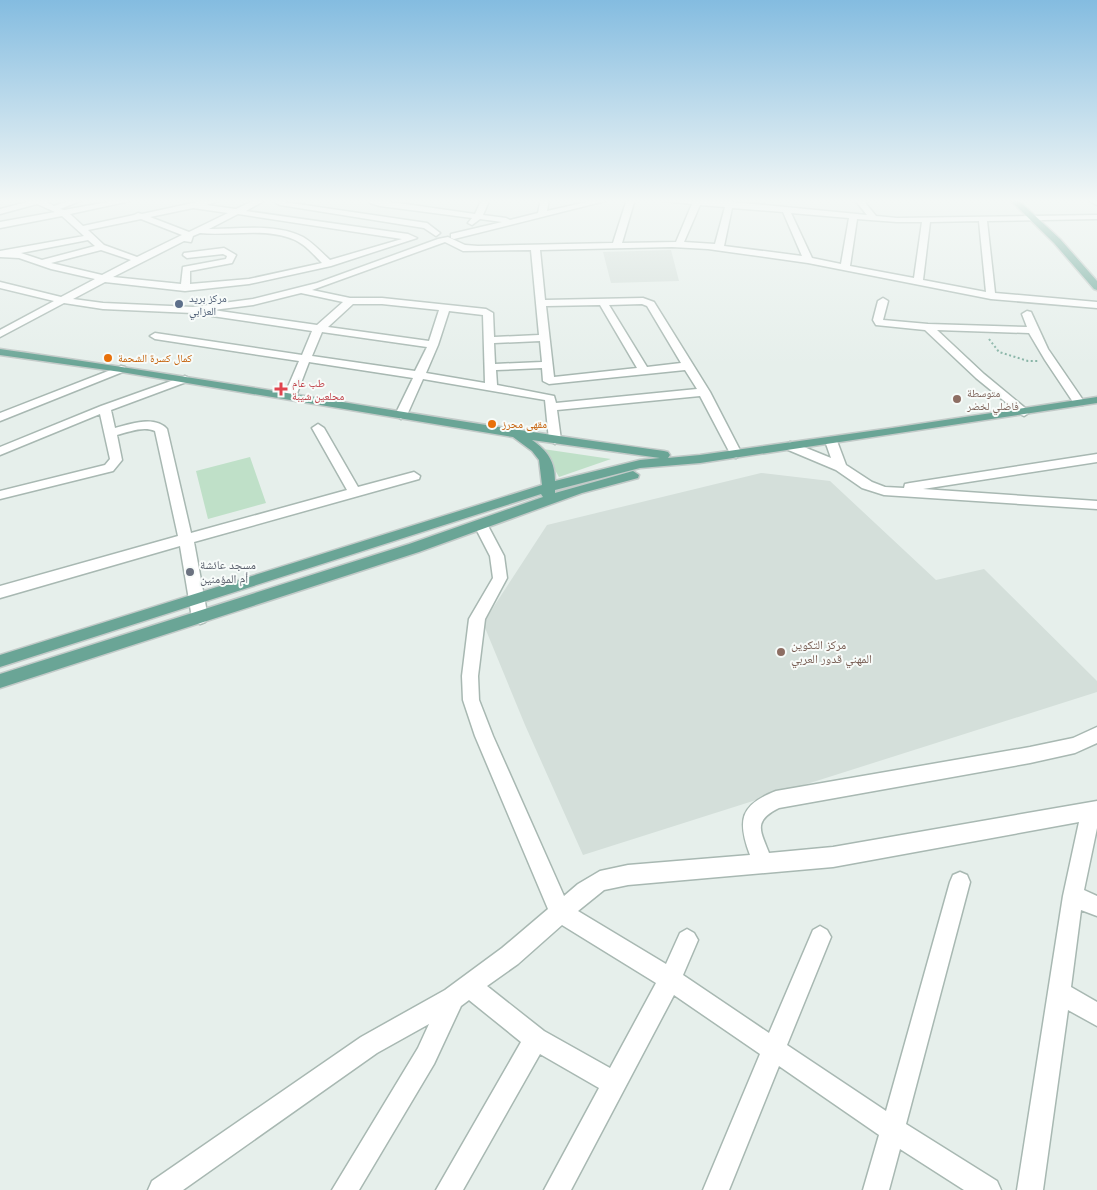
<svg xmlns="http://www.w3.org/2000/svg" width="1097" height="1190" font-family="Poppins,'Noto Naskh Arabic',sans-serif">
	<rect width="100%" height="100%" fill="#e6efeb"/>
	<path fill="#d4dfda" d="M671,250l8,31 -68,2 -8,-31z
		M761,473l69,8 106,99 48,-11 113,112v11l-514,163 -58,-130 -42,-102 64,-98z"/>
	<path fill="#bfe0c8" d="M543,449l68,10 -52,18z
		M250,457l16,46 -58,16 -12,-48z"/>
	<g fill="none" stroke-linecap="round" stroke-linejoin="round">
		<g stroke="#a8b8b2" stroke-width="3">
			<path id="minor" d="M30,199h19l-4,2 9,5 20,-7h11l-25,10 4,1 60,-11h15l-69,15 13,12 51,-11 4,-2 4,1 69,-15h14l-19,6 30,4 21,-10h10l-21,12 162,23 9,4 -86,28 -82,18 -64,7 -80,-9 -32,17 30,4 90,4 60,-8 64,-16 121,-44 10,-2 17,8 13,1 135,-3 14,-44h8l-13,44 54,-1 16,-38 -27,-3 -4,-2h41l165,16 -13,-16h8l14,17 21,2 200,-3v4l-110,2 8,72 102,9v6l-106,-9 -183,-36 -100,-14 -36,-2 -132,3 5,50 98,-2 11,4 56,90 32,62 -6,4 -4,-1 -32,-61 -143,14 4,30 -6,4 -6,-4 -4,-40 -122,-21 -16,36 -6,4 -6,-4 18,-37 -104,-16 -13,34 -6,3 -6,-3 15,-35 -144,-22 -5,-3 5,-3 147,22 10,-24 -100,-15 -5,-3 2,-2 -16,2 -90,-4 -39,-6 -64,34v-7l54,-29 -54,-13v-6l61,15 34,-18 -44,-10 -32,-11 -19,-1v-6l84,-15 -22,-20 -62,12v-6l55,-10 -18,-8 -37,10v-5l31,-8zM700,205l25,2 -10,37 -31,-2zM193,208l35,5 -39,19 -39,-15zM732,208l51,4 19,44 -78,-10zM791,213l58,5 -8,46 -29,-6zM238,214l164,25 -72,21c-9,-8 -17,-17 -27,-23 -27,-14 -65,-8 -94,-8zM141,219l41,16 -45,22 -33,-12 -16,-15zM857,219l40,3h25l-8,56 -64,-12zM979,221l7,71 -63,-12 7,-58zM200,233c30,3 67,-6 95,7 11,5 19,15 27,23l-73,16 -59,5v-13l42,-8 4,-8 -12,-7 -40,5 -1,2 4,3 36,-4 4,2 -1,3 -43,8 -2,17 -68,-7 71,-36 7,1 2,-6zM88,240l7,6 -53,14 -21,-7zM445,242l18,9 68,-1 8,85 -45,2 -1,-24 -7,-4 -104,-11h-32l-38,-8zM101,250l30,10 -29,15 -51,-12zM301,293l42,9 -26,23 -104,-15 40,-5zM353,304h29l57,6 -10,31 -101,-14zM642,304l5,2 34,57 -34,4 -38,-62zM600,305l37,63 -83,9 -8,-71zM449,311l34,4 2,68 -59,-10 12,-28zM322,332l105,15 -12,24 -103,-15zM540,341l2,21 -47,2 -1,-21zM542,368l1,13 6,3 136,-14 12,19 -141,14 -2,-7 -57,-11 -1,-15z
				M370,199l105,15 7,-15h8l-7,16 23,3 4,2 28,-7 3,-14h8l-2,12 53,-12h13l-159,40 -3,-1v-4l51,-12 -22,-3 -8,6 -4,-2 4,-5 -92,-12 -10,-3z
				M1086,199l11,1v5z
				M277,201l150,22 13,10 -4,3 -12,-8 -144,-23 -4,-2z
				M883,298l5,3 -5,19 45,4 99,3 -5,-13 5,-3 4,1 17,37 37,54 -2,2h-8l-30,-45 -16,-27 -92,-3 47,44 46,38 -6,4 -4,-2 -44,-36 -51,-48 -49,-5 -3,-5 5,-19z
				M121,366l4,1 1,2 -1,2 -125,50v-8z
				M185,376l6,3 -2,2 -78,29 4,18c15,-4 40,-13 52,1l24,104 156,-43 -35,-62 6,-4 6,4 34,59 56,-15 6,4 -1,3 -225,63 14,76 -3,4 -5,2 -5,-2 -3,-4 -12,-72 -180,52v-12l178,-50 -23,-105c-12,-5 -26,1 -38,4l5,25 -9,11 -113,28v-8l105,-26 5,-6 -10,-45 -100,41v-8l101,-41z
				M831,437l6,4 9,24 26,17 13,5 19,1 1,-4 5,-1 187,-29v8l-174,27 174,12v8l-213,-14 -22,-7 -26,-18 -50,-21 -2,-3 6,-4 4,1 37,15 -6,-17z
				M481,520l5,2 18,34 3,22 -22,41 -7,57 1,24 14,36 71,160 14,-12 22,-13 28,-6 122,-10c-13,-35 -10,-50 26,-64l254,-44 43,-9 24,-11v16l-22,10 -45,10 -251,45c-26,13 -19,22 -10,45l64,-6 264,-46v27l-13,62 13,6v20l-16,-6 -10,77 26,15v24l-29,-16 -25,180h-26l46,-294 16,-74 -246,45 -205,18 -24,5 -26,21 88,53 14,-31 7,-4 7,4 4,7 -15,35 86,58 44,-103 7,-4 7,4 4,7 -44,108 99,66 64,-229 3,-7 7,-3 7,3 3,7 -64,242 91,57 4,9h-37l-64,-41 -11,41h-26l16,-55 -100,-69 -50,124h-26l57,-136 -86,-59 -103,195h-27l55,-102 -59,-34 -77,136h-27l85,-148 -52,-42 -8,6 -27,58 -75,126h-27l86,-142 11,-24 -52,29 -194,137h-35l4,-9 209,-144 84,-47 57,-42 46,-39 -73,-173 -12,-36 -1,-24 7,-57 24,-41 -3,-22 -16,-31 2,-3zM562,925l94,58 -46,85 -66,-37 -57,-45 31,-22z"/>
		</g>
		<g stroke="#c2cac8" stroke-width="3">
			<path id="major" d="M1009,199h8l43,40 37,42v9l-3,-1 -40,-46z
				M0,349c222,31 442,72 664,102l4,1 2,3 -2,3 32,-3 192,-27 205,-31v6l-397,60 -60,5 -85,22v3l78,-22 6,4 -1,3 -56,15 -163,59 -419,136v-14l409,-130 134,-47 -2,-3 -541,173v-12l542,-170 -3,-25 -7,-9 -19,-14 -392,-65 -121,-17zM532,440l128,18 -20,2 -85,21c0,-19 -7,-30 -23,-41z"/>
		</g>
		<path stroke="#86b3a5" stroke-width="2" stroke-dasharray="2 2.5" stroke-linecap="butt" d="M989,339l10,13 29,9h10"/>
		<use href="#minor" fill="#fff" fill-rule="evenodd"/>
		<use href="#major" fill="#6aa596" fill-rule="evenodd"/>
	</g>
	<linearGradient id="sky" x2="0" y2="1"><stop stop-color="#84bce0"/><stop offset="0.55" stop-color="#f4f8f6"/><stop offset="1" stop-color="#f4f8f6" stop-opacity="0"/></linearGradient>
	<rect width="1097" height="365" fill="url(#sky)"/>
	<circle fill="#5c6f8a" stroke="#f7fbf9" stroke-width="2" cx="179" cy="304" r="5"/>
	<g fill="#e8710a" stroke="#f7fbf9" stroke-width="2">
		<circle cx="108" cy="358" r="5"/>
		<circle cx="492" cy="424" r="5"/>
	</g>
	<path fill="#e0444e" stroke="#f7fbf9" stroke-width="2" d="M278.5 381.5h5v5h5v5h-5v5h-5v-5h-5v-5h5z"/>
	<g fill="#8d6e63" stroke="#f7fbf9" stroke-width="2">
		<circle cx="957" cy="399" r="5"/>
		<circle cx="781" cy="652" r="5"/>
	</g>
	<circle fill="#6b7280" stroke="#f7fbf9" stroke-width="2" cx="190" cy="572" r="5"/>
	<g text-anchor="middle" stroke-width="4" stroke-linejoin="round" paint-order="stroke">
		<g font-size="11" fill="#4e5e75" stroke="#f7fbf9" text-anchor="start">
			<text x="189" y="302">مركز بريد<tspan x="189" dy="13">العزابي</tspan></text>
		</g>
		<g font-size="11" fill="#c56008" stroke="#f7fbf9" text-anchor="start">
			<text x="118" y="362">كمال كسرة الشحمة</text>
			<text x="502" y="428">مقهى محرز</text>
		</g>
		<g font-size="11" fill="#be3a42" stroke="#f7fbf9" text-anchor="start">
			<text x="292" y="387">طب عام<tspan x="292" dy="13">محلعين شيبة</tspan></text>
		</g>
		<g font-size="11" fill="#785e54" stroke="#f7fbf9" text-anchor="start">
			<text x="967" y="397">متوسطة<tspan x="967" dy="13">فاضلي لخضر</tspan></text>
		</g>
		<g font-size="12" fill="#5b616d" stroke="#f7fbf9" text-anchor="start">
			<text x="200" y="569">مسجد عائشة<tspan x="200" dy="14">أم المؤمنين</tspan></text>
		</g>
		<g font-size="12" fill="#785e54" stroke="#f7fbf9" text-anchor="start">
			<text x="791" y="649">مركز التكوين<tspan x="791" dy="14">المهني قدور العربي</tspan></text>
		</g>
	</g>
</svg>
